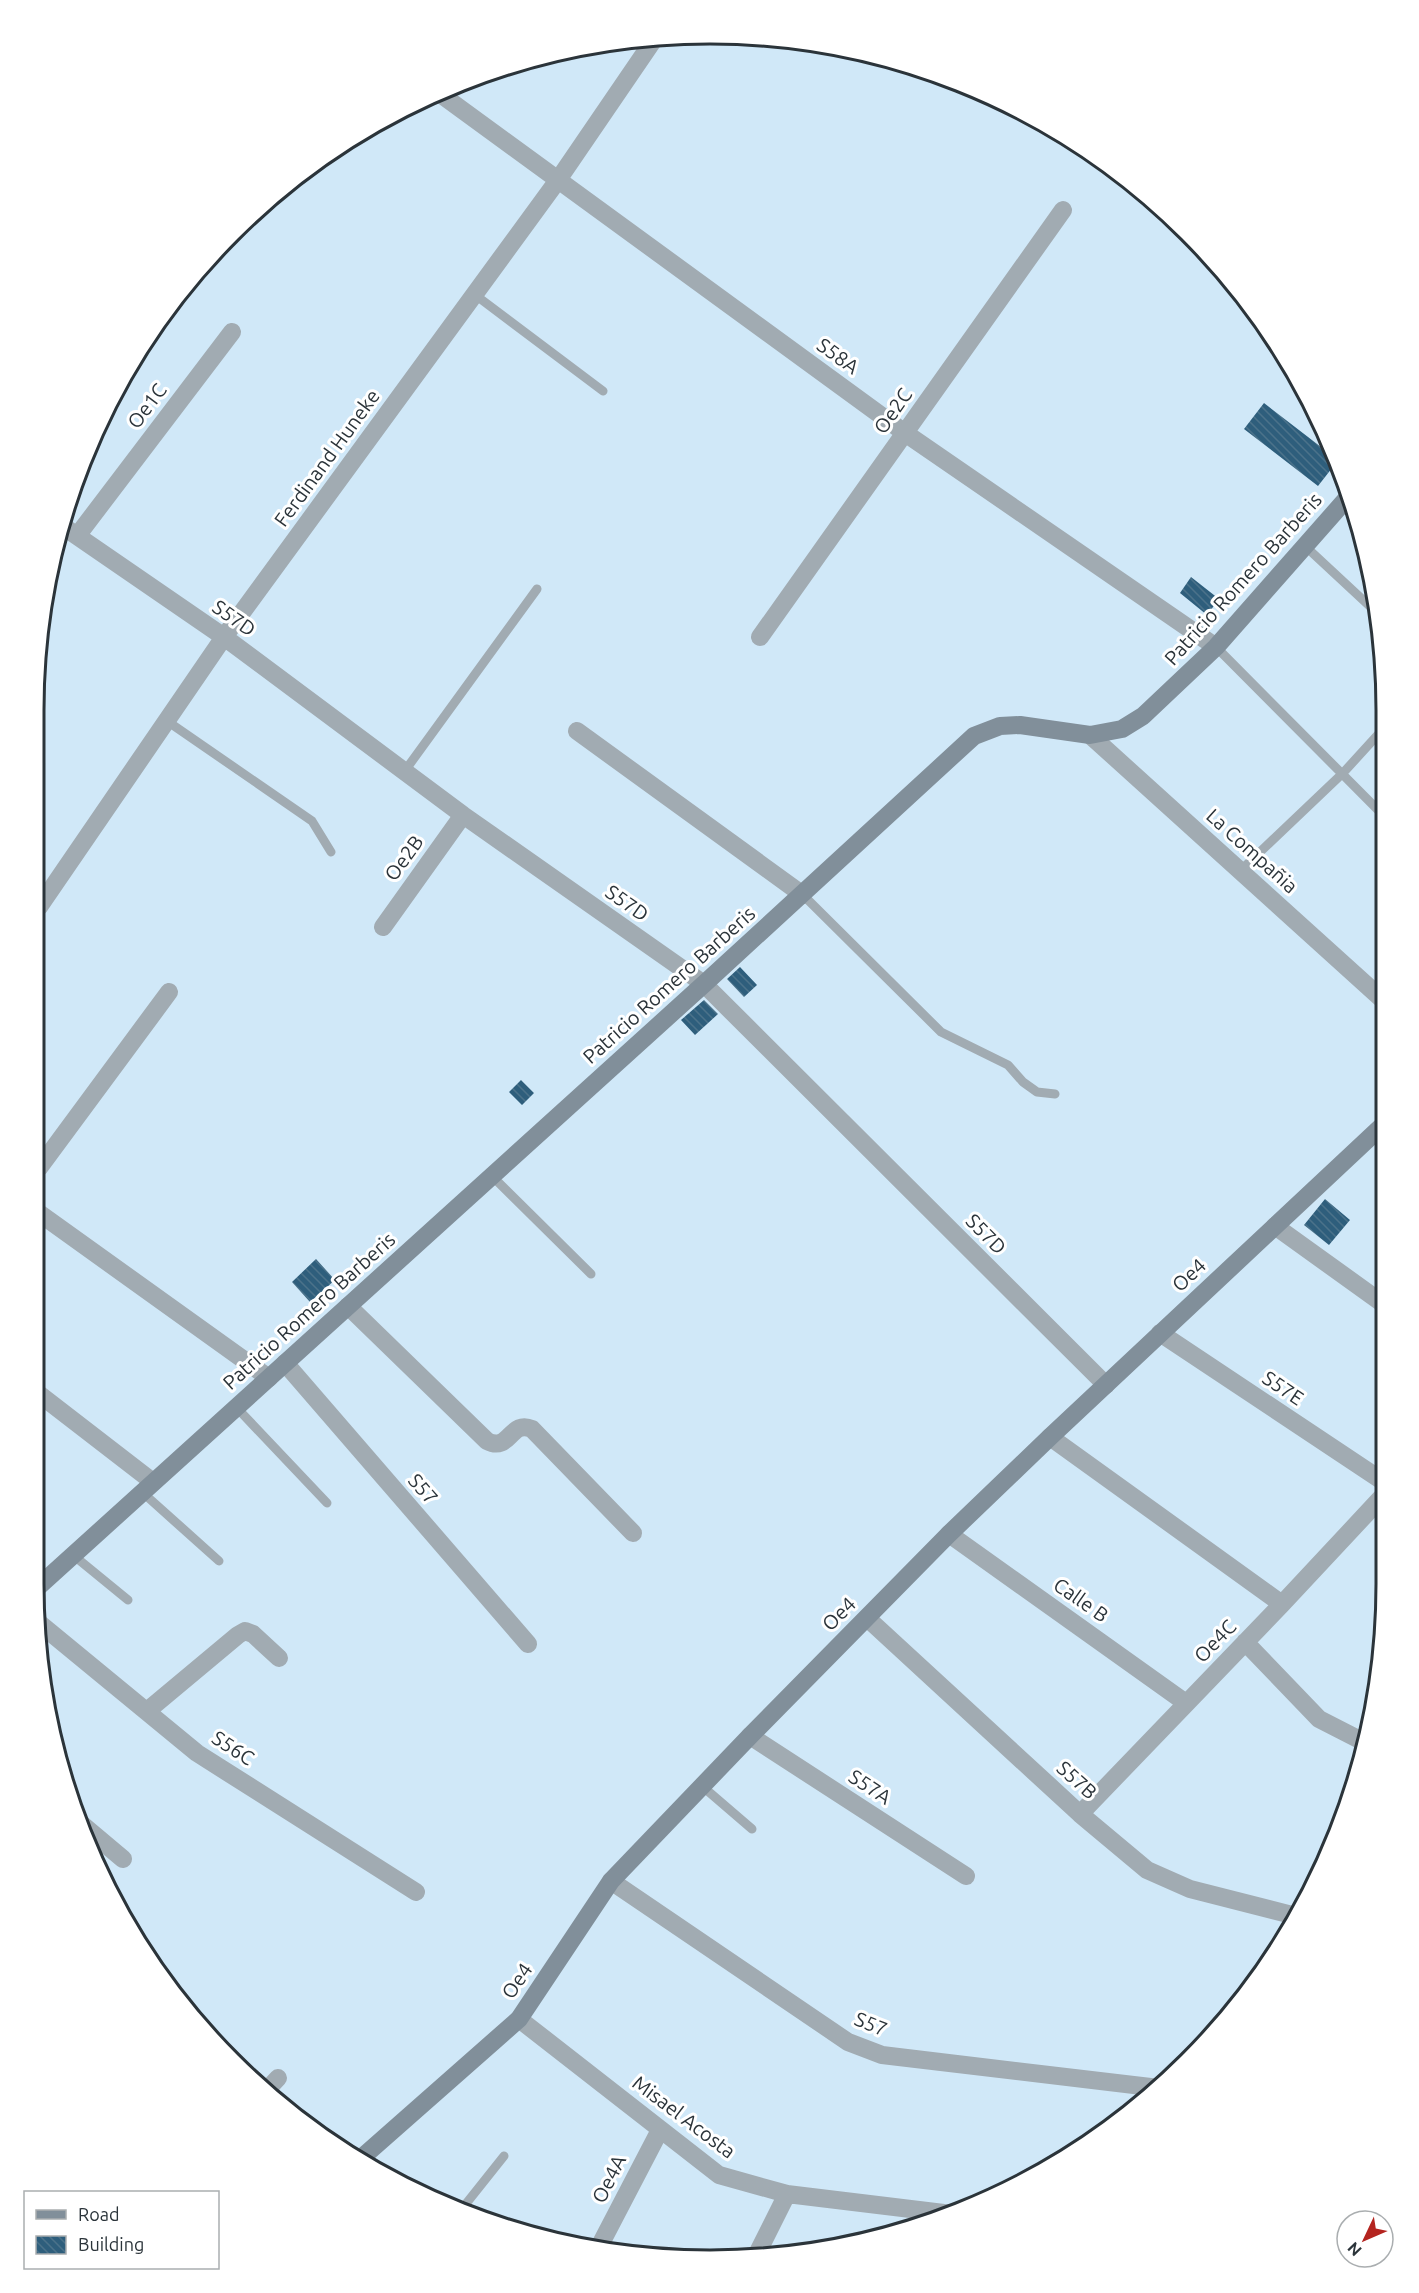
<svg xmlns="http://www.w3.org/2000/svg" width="1419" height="2293" font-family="Ubuntu,sans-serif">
	<defs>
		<pattern id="building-back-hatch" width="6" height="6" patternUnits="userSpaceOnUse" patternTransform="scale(1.5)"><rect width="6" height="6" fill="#2e5e7c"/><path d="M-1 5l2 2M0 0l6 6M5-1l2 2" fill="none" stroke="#4b728a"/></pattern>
	</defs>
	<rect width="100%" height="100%" fill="#d0e8f8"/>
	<path fill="url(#building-back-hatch)" d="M1264,403l70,54 2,6 -18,23 -74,-57z
		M1191,577l28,22 -12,16 -27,-22z
		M740,967l17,18 -13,12 -17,-18z
		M704,1000l14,14 -23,21 -14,-15z
		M521,1080l13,13 -12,12 -13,-13z
		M1325,1199l25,21 -21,25 -25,-20z
		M316,1259l19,21 -25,22 -18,-20z"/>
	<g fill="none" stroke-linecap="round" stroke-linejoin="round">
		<path stroke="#a1abb2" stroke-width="9" d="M474,294l129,97
			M1305,546l71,66
			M1216,647l168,169
			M167,721l145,100 19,31
			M404,772l133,-183
			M1240,871l103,-98 41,-45
			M803,895l138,137 67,33 15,17 14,10 18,2
			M492,1176l99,98
			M236,1407l91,96
			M142,1492l77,69
			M73,1555l55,45
			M702,1786l50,43
			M461,2210l43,-54"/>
		<path stroke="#a1abb2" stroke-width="18" d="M439,93l466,340 311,214
			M64,527l160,110 239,178 241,169 402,401
			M77,536l155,-204
			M760,637l303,-427
			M577,731l226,164
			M1090,735l293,265
			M39,907l185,-270 334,-457 97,-142
			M383,927l80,-112
			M39,1168l130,-176
			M39,1213l230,165
			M1275,1226l107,77
			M348,1306l139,135c23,12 23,-22 45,-12l101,104
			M1160,1333l221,147
			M285,1363l243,281
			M39,1394l114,88
			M1050,1437l232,167
			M949,1534l237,169
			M867,1618l213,196 67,56 43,19 102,26
			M39,1623l158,130 219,139
			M1245,1642l74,77 43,22
			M147,1711l91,-76 7,-4 8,3 26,24
			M750,1736l216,140
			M1080,1814l202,-210 99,-106
			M79,1822l44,37
			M611,1881l237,161 34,13 277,33
			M519,2019l200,156 68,19 165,20
			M265,2092l13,-14
			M598,2249l62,-119
			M757,2254l30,-60"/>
		<path stroke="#818f9a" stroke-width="18" d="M39,1586l665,-602 270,-248 26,-10 20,-1 70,10 32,-6 21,-13 73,-69 133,-151
			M358,2161l161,-142 92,-138 139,-145 199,-202 101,-97 333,-312"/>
	</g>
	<g text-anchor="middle" stroke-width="6" stroke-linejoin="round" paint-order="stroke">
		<g font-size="20" fill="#2b343a" stroke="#fff">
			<text transform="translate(838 356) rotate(36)" y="7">S58A</text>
			<text transform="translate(147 406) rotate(-53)" y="7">Oe1C</text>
			<text transform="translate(893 411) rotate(-55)" y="7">Oe2C</text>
			<text transform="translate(327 458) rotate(-54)" y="7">Ferdinand Huneke</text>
			<text transform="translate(1243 579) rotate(-48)" y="7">Patricio Romero Barberis</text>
			<text transform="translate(234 618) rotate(35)" y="7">S57D</text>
			<text transform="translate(1252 851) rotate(42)" y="7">La Compañia</text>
			<text transform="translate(404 858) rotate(-54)" y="7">Oe2B</text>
			<text transform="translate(627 903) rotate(35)" y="7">S57D</text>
			<text transform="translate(669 985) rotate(-42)" y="7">Patricio Romero Barberis</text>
			<text transform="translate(986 1234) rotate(45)" y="7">S57D</text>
			<text transform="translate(1189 1275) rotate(-43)" y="7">Oe4</text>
			<text transform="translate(309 1311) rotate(-42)" y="7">Patricio Romero Barberis</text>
			<text transform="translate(1283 1388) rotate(34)" y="7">S57E</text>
			<text transform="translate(423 1489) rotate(49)" y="7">S57</text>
			<text transform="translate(1081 1600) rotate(35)" y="7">Calle B</text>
			<text transform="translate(839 1614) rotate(-45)" y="7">Oe4</text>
			<text transform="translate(1215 1641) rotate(-46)" y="7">Oe4C</text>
			<text transform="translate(233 1748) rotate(33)" y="7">S56C</text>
			<text transform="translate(1077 1780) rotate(42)" y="7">S57B</text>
			<text transform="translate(870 1787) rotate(33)" y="7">S57A</text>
			<text transform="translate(517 1981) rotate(-56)" y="7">Oe4</text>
			<text transform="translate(871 2024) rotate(22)" y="7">S57</text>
			<text transform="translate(684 2117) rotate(37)" y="7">Misael Acosta</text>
			<text transform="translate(609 2179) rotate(-63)" y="7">Oe4A</text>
		</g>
	</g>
	<path d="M0 0H1419V2293H0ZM710 44H710A666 666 0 0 1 1376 710V1584A666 666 0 0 1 710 2250H710A666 666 0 0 1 44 1584V710A666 666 0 0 1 710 44Z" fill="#fff" fill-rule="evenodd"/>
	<path fill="none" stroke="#2b343a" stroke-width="3" d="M710 44H710A666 666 0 0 1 1376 710V1584A666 666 0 0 1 710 2250H710A666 666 0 0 1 44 1584V710A666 666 0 0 1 710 44Z"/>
	<rect x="24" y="2191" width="195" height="78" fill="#ffffff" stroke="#aaaeb0" stroke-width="1.5"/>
	<rect x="36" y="2210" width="30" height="9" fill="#818f9a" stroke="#aaaeb0" stroke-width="1.5"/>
	<text x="78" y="2221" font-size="18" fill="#2b343a">Road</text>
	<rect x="36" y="2236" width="30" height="18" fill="url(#building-back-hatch)" stroke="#aaaeb0" stroke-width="1.5"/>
	<text x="78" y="2251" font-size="18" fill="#2b343a">Building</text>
	<g transform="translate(1365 2239) rotate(226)"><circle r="28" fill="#ffffff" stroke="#aaaeb0" stroke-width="1.5"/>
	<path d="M0-4.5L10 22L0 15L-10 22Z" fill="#b4241f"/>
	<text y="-9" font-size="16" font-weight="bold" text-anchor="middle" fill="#2b343a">N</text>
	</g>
</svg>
